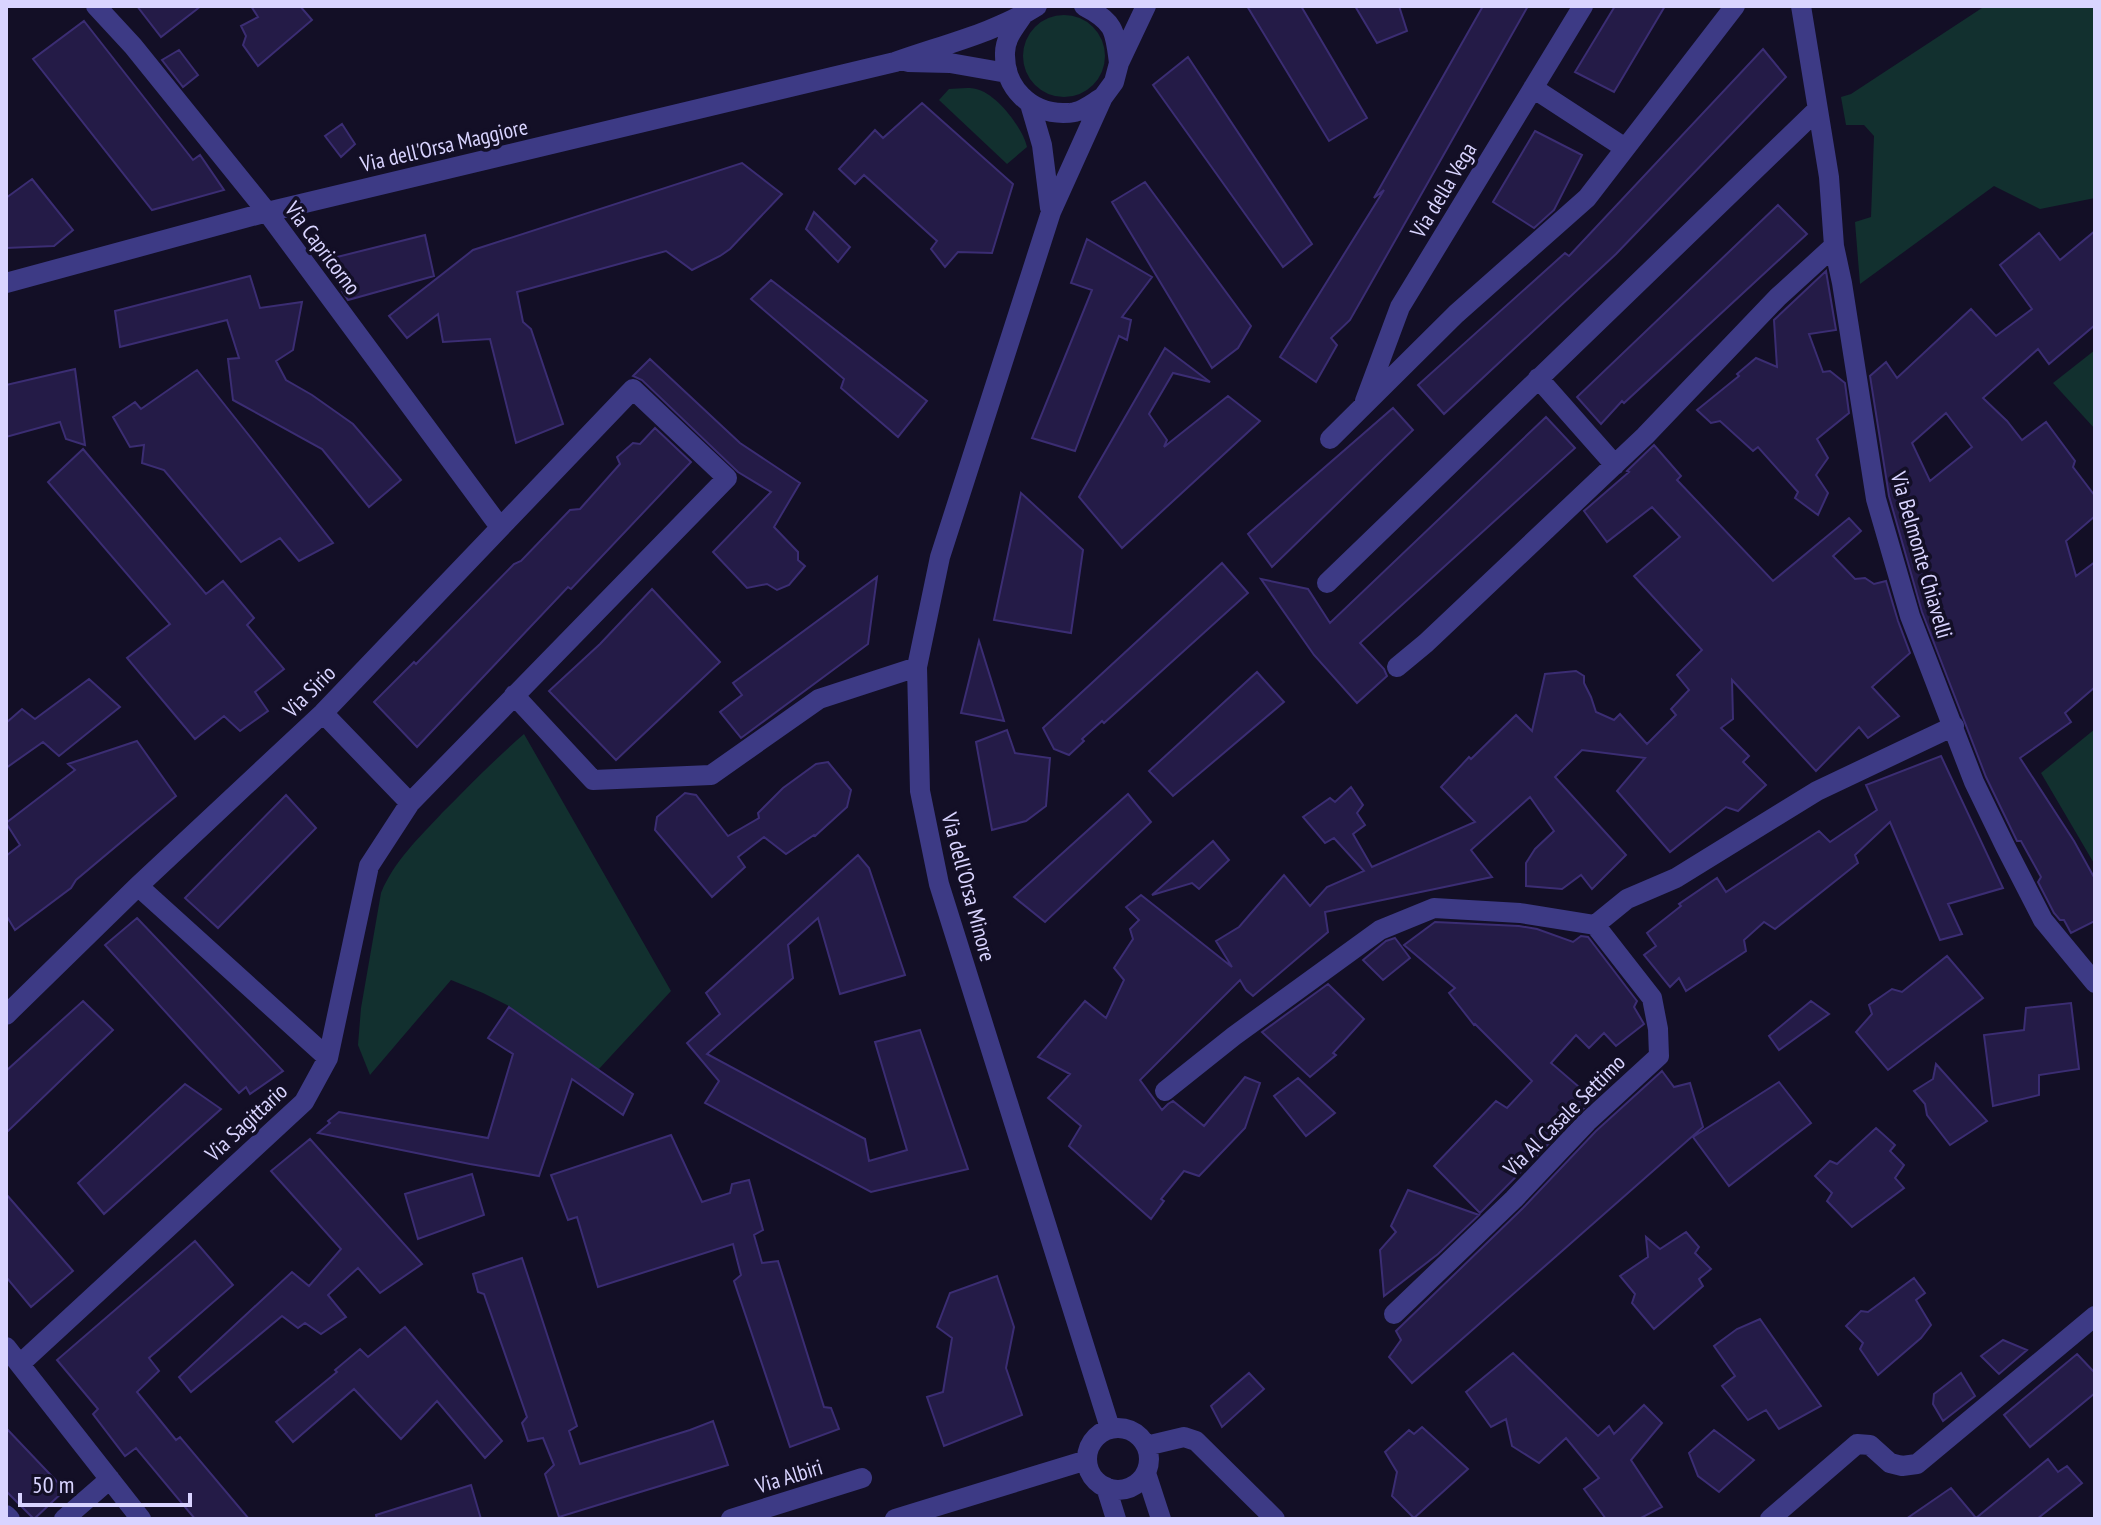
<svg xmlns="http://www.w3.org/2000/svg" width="2101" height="1525" font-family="'PT Sans Narrow',sans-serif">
	<rect width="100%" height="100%" fill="#130f26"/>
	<path fill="#12302f" d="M1985,6h110v192l-55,11 -46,-23 -134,98 -5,-62 16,-5 3,-81 -10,-11h-18l-5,-28 10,-3z
		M1023 56a41 41 0 1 1 82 0a41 41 0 1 1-82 0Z
		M949,89c8,0 19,-2 27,0 20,4 47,39 51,58l-20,17 -68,-64z
		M2095,350v79l-42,-46z
		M2095,729v136l-54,-92z
		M524,734l147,257 -73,79 -89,-64 -26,-13 -32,-13 -81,95 -12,-30 3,-37 20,-115c13,-32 38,-55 61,-80 27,-27 53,-54 82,-79z"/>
	<path fill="#241b47" stroke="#3b2d73" stroke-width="2" fill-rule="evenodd" d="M137,6h64l-40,31z
		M251,6h49l12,14 -54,46 -15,-21 3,-9 -5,-10 17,-9z
		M1247,6h54l66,112 -38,23z
		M1355,6h44l8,25 -30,12z
		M1483,6h45l-178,314 -19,18 6,7 -21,37 -36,-25 104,-167 -10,8z
		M1615,6h50l-51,86 -39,-20z
		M84,21l109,139 7,-5 24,35 -72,20 -119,-151z
		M1763,49l23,28 -170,177 -172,160 -26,-29 147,-132 4,3z
		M179,50l19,25 -15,12 -21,-27z
		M1188,57l124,187 -29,23 -130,-182z
		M922,103l91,81 -21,69 -34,-1 -13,15 -14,-18 6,-8 -73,-66 -9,9 -16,-15 36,-39 8,8z
		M342,124l13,20 -14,13 -16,-21z
		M1535,131l47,24 -28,55 -20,18 -41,-26z
		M742,163l40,31 -52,55 -10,7 -28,14 -26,-19 -149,41 6,30 8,7 32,95 -47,19 -26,-104 -47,3 -5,-28 -31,24 -18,-22 84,-66z
		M32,179l41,51 -19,16 -48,2v-50z
		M1145,182l106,144 -13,22 -26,20 -100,-166z
		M1778,205l29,29 -183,169 -2,-2 -21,23 -24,-27z
		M814,212l36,35 -12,15 -32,-33z
		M2095,231v94l-46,39 -11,-15 -55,49 24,23 15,19 24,-18 29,39 -2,6 22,29v20l-29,25 10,35 19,-14v125l-30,26 6,9 -51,36 54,83 21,38v42l-24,12 -7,-13h-4l-6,-7 -16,-31 3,-5 -20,-36h-4l-31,-64 -64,-165 -33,-116 -19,-120 16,-14 11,16 74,-69 25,27 36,-27 -32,-44 39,-32 21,27zM1946,413l26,34 -42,34 -18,-38z
		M425,235l9,41 -86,24 -6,-9 -9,-33z
		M1087,239l65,38 -30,40 9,3 -4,20 -8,-4 -44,115 -43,-13 60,-148 -21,-7z
		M1826,271l10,59 -27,4 14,38 7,-1 15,12 4,30 -32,26 11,19 -12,17 12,18 -10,22 -23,-17 3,-6 -40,-45 -5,4 -33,-30 -9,2 -14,-13 42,-34 -2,-2 19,-16 21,9 -3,-47z
		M250,276l10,32 42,-6 -9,48 -17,11 10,19 26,15 41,29 48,56 -32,27 -47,-58 -89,-49 -5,-41 11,-1 -12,-38 -107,27 -5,-36z
		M771,280l156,121 -29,36 -57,-49 3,-9 -93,-80z
		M1165,348l45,34 -37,-9 -24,41 18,26 -3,7 64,-51 32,25 -138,127 -43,-51z
		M650,359l90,84 60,40 -26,44 24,25v8l7,6 -16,19 -12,5 -10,-6 -20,4 -34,-36 58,-60 -33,-20 -96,-92 -9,-4z
		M75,369l10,76 -19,-6 -6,-17 -54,15v-52z
		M197,370l58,73 78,100 -34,18 -19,-23 -39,24 -77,-92 -22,-7 2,-18 -14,2 -17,-30 22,-15 6,7z
		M1393,408l20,22 -141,137 -24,-33z
		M1546,417l29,31 -215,195 24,26 3,7 -30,27 -43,-48 -53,-76 47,10 22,34z
		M655,428l36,34 -120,127 -3,-2 -151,160 -43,-45 40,-40 2,2 98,-100 7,-3 49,-51 10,-1 40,-45 -3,-7 16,-14 7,1z
		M1654,445l27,31 -4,4 96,101 76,-63 12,13 -28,25 22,23 10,-1 9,6 12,-3 12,40 12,32 -38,34 27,29 -31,22 -9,-11 -43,44 -84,-91 1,39 -12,9 28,28 -6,6 23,23 -28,26 -12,-4 -56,45 -53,-61 28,-33 -63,-8 -27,27 71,78 -34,34 -11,-14 -19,14 -36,-3v-23l9,-14 19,-18 -24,-34 -59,53 21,27 -167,35 3,20 -75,64 -7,-6 -6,-10 -100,100 22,30 6,-6 5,-3 31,25 41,-49 15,6 -15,45 -46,48 -15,-5 -23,28 3,2 -13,18 -82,-73 12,-20 -33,-28 22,-24 -32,-17 47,-56 21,17 18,-38 -10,-12 19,-29 -3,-10 9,-9 -13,-13 15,-12 91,72 -16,-26 23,-14 45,-52 26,31 17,-19 37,-16 -30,-33 -9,5 -22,-26 27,-19 5,4 16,-15 12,18 -6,8 8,12 -12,9 19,33 103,-45 -34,-35 28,-30 2,2 45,-44 16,16 13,-57 31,-3 8,5v7l7,14 5,15 18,8 6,-6 27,30 29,-29 -5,-6 18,-19 -12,-15 25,-25 -68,-74 46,-39 -28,-30 -45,35 -23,-31 45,-39 -2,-1z
		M83,449l123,145 17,-13 31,37 -7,7 37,44 -29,23 13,19 -28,20 -16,-15 -29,23 -68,-81 43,-34 -122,-142z
		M1021,493l62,57 -12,83 -77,-13z
		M1222,563l26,30 -144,130 -2,-2 -20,18 2,2 -15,14 -15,-6 -11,-21z
		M877,577l-9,67 -127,94 -21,-26 22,-17 -9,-12z
		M652,589l68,73 -104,98 -67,-69 51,-47z
		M979,641l25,80 -43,-8z
		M1257,672l27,30 -111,94 -24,-25z
		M89,679l31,28 -61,49 -16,-14 -37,26v-45l16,-14 13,10z
		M1007,730l8,23 35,5 -4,48 -20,15 -34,9 -16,-88z
		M137,741l39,55 -100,84 -5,8 -56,42 -9,-15v-59l14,-11 -14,-22 69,-53 -7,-6z
		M1941,756l62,132 -55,16 14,30 -22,6 -50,-118 -35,33 3,8 -83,66 -11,-7 -20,18 2,11 -60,40 -7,-13 -9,9 -26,-32 12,-9 -9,-13 34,-27 -2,-2 38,-26 9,14 93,-61 11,11 47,-32 -11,-25z
		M828,762l23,28 -4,17 -32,29 -1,-1 -28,19 -22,-17 -26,20 7,10 -33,30 -57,-67 2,-13 28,-24 11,2 32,41 31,-18 -1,-5 25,-25 33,-24z
		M1128,794l23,28 -106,100 -31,-25z
		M286,795l30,33 -98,100 -33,-30z
		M1213,841l16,19 -30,29 -7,-6 -40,12z
		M858,855l11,13 36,107 -65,19 -22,-76 -30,27 5,33 -86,76 158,85 4,22 38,-11 -32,-108 45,-12 48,139 -97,23 -166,-89 14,-22 -32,-38 33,-29 -14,-21z
		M137,918l146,153 -33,23 -4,-7 -7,6 -134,-148z
		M1435,922l84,4 18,3 36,13 8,-6 7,1 49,64 -3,6 10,17 -28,22 -12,-13 -15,15 -13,-13 -25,28 42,36 -113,114 -46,-47 62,-65 11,7 25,-27 -57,-57 -1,1 -25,-32 6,-5 -51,-43z
		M1395,938l15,20 -27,22 -20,-20 23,-19z
		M1947,956l36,42 -95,72 -32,-38 16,-18 -3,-9 23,-16 10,3z
		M1328,984l36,35 -31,34 3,2 -26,22 -48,-45z
		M83,1001l30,29 -107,103v-62z
		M1811,1001l18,13 -50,36 -10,-14z
		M2071,1003l8,66 -40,6v20l-46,11 -9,-71 40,-5 2,-22z
		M509,1007l124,87 -10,21 -51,-36 -33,97 -69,-12 -152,-31 12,-10 -2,-2 11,-9 149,26 25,-84 -25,-16z
		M1936,1064l51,57 -37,24 -23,-30 -2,-11 -11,-13 19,-12z
		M1662,1071l12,16 16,-4 13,44 -291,256 -23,-26 12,-17 -5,-9 127,-123 73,-77z
		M1298,1078l37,35 -29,23 -32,-40z
		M1779,1082l32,41 -82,63 -36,-49z
		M185,1084l36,25 -117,105 -26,-31z
		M1876,1128l19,17 -5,6 14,14 -9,13 9,10 -52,39 -25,-26 5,-8 -17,-17 15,-15 7,3z
		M671,1135l31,67 28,-9 2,-9 17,-4 14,50 -9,5 8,28 16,-2 46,146 7,1 8,21 -49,18 -56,-166 7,-6 -8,-31 -135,43 -21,-70 -9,3 -17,-45z
		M310,1139l112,125 -42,29 -22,-25 -30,27 18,22 -25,17 -16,-11 -7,5 -16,-12 -91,76 -12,-15 113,-105 17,14 32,-37 -70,-78z
		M472,1174l12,41 -66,24 -13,-45z
		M1408,1190l71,25 -41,39 -54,42 -4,-46 16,-18 -5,-6z
		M6,1194l67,77 -42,36 -25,-30z
		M1686,1232l13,15 -4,6 16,16 -12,10 4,7 -49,43 -22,-26 3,-9 -15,-18 28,-19 -2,-20 14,12z
		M195,1241l38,44 -84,73 10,13 -22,21 39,48 4,-3 69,82h-54l-59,-71 -11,8 -32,-42 5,-5 -41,-49z
		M522,1258l55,168 -8,5 11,33 110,-34 23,-9 15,44 -169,52 -14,-43 9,-9 -11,-27 -15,3 -6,-18 5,-6 -43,-123 -6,-2 -5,-18z
		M997,1276l17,51 -8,41 16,47 -78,31 -17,-49 16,-5 9,-54 -15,-11 13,-34z
		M1914,1278l11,15 -9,7 15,25 -10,13 -43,37 -18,-26 3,-6 -17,-17 15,-15 7,1z
		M1760,1319l61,87 -42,23 -13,-19 -18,10 -26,-34 13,-10 -21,-30 23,-17z
		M405,1327l97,114 -17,17 -48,-57 -36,38 -47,-50 -61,53 -17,-20 61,-50 -2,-2 25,-21 8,8z
		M2003,1340l24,10 -28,24 -18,-18z
		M1513,1353l85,83 11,-10 5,8 30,-29 18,18 -31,37 31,47 -23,12h-33l-22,-30 15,-11 -33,-40 -27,25 -27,-17 -6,-27 -15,8 -25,-35z
		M2077,1354l18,19v20l-65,54 -26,-32z
		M1249,1373l15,16 -42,38 -11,-21z
		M1961,1373l14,23 -32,25 -10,-17 1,-10z
		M1422,1427l46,42 -54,49 -22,-22 5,-24 -12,-20 24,-22 5,4z
		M6,1428l59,62 -31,29 -28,-28z
		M1714,1430l40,30 -35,32 -21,-16 -9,-23z
		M2048,1459l10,13 9,-6 15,17 -45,36h-131l45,-31 25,30z
		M471,1485l10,34h-104l-1,-4z"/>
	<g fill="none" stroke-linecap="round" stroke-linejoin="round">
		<path stroke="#3d3a85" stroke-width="20" d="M96,6l37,40 134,166 233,315
			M1084,6c31,16 31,25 35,57
			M1801,6l28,171 5,69 8,37 34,216 34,117 64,166 31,64 38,74 52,63
			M1023,15c-8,12 -18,23 -18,38 -1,34 25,60 58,60 2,0 11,0 12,-1 10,-2 19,-10 28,-15
			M908,62l42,1 57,10
			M1533,88l92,60
			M1030,104l12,41 8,63
			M6,283l261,-71 628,-150c47,-17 100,-29 142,-56
			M1538,378l77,87
			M1365,401l35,-94 183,-301
			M1330,439l126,-125 131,-116 148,-192
			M1327,583l491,-474
			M1397,667l29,-24 219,-207 133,-139 56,-51
			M514,695l79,85 118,-5 108,-76 98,-32
			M323,713l87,90
			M138,886l190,172
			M1595,925l32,-26 49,-21 141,-87 137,-65
			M6,1015l132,-129 185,-173 310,-324 94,89 -317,325 -41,63 -41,192 -24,44 -284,262
			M1165,1091l69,-55 146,-106 54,-22 86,5 75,12 57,73 6,31 1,27 -72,66 -73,77 -120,115
			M6,1347l135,172
			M1110,1428l-171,-544 -19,-93 -3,-124 23,-110 111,-345 52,-115 11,-15 5,-19 27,-57
			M1087 1459a31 31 0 1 1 62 0a31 31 0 1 1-62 0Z
			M1146,1446l38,-9 12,4 79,78
			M1146,1473l15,46
			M1106,1487l10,32
			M6,1515l4,4
			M64,1519l46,-40
			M731,1519l131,-41
			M895,1519l192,-59
			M1770,1519l87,-75 13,1 20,18 12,3 15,-2 178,-148"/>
	</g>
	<g text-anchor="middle" stroke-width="7" stroke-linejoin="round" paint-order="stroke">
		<g font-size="22" fill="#d9d4ff" stroke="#130f26">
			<text transform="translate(444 145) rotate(-13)" y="8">Via dell'Orsa Maggiore</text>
			<text transform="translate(1443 190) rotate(-59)" y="8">Via della Vega</text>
			<text transform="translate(323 248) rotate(53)" y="8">Via Capricorno</text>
			<text transform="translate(1922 555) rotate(74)" y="8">Via Belmonte Chiavelli</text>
			<text transform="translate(309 691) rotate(-45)" y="8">Via Sirio</text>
			<text transform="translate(969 887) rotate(75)" y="8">Via dell'Orsa Minore</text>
			<text transform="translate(1564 1115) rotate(-45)" y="8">Via Al Casale Settimo</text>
			<text transform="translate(246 1122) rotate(-43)" y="8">Via Sagittario</text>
			<text transform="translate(789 1476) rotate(-17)" y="8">Via Albiri</text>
		</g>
	</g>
	<rect width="2101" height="1525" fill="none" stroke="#d9d4ff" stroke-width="16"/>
	<path d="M20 1493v12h170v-12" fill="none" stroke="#d9d4ff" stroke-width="4"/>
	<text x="32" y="1493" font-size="24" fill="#d9d4ff" stroke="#130f26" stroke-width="6" paint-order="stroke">50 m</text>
</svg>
